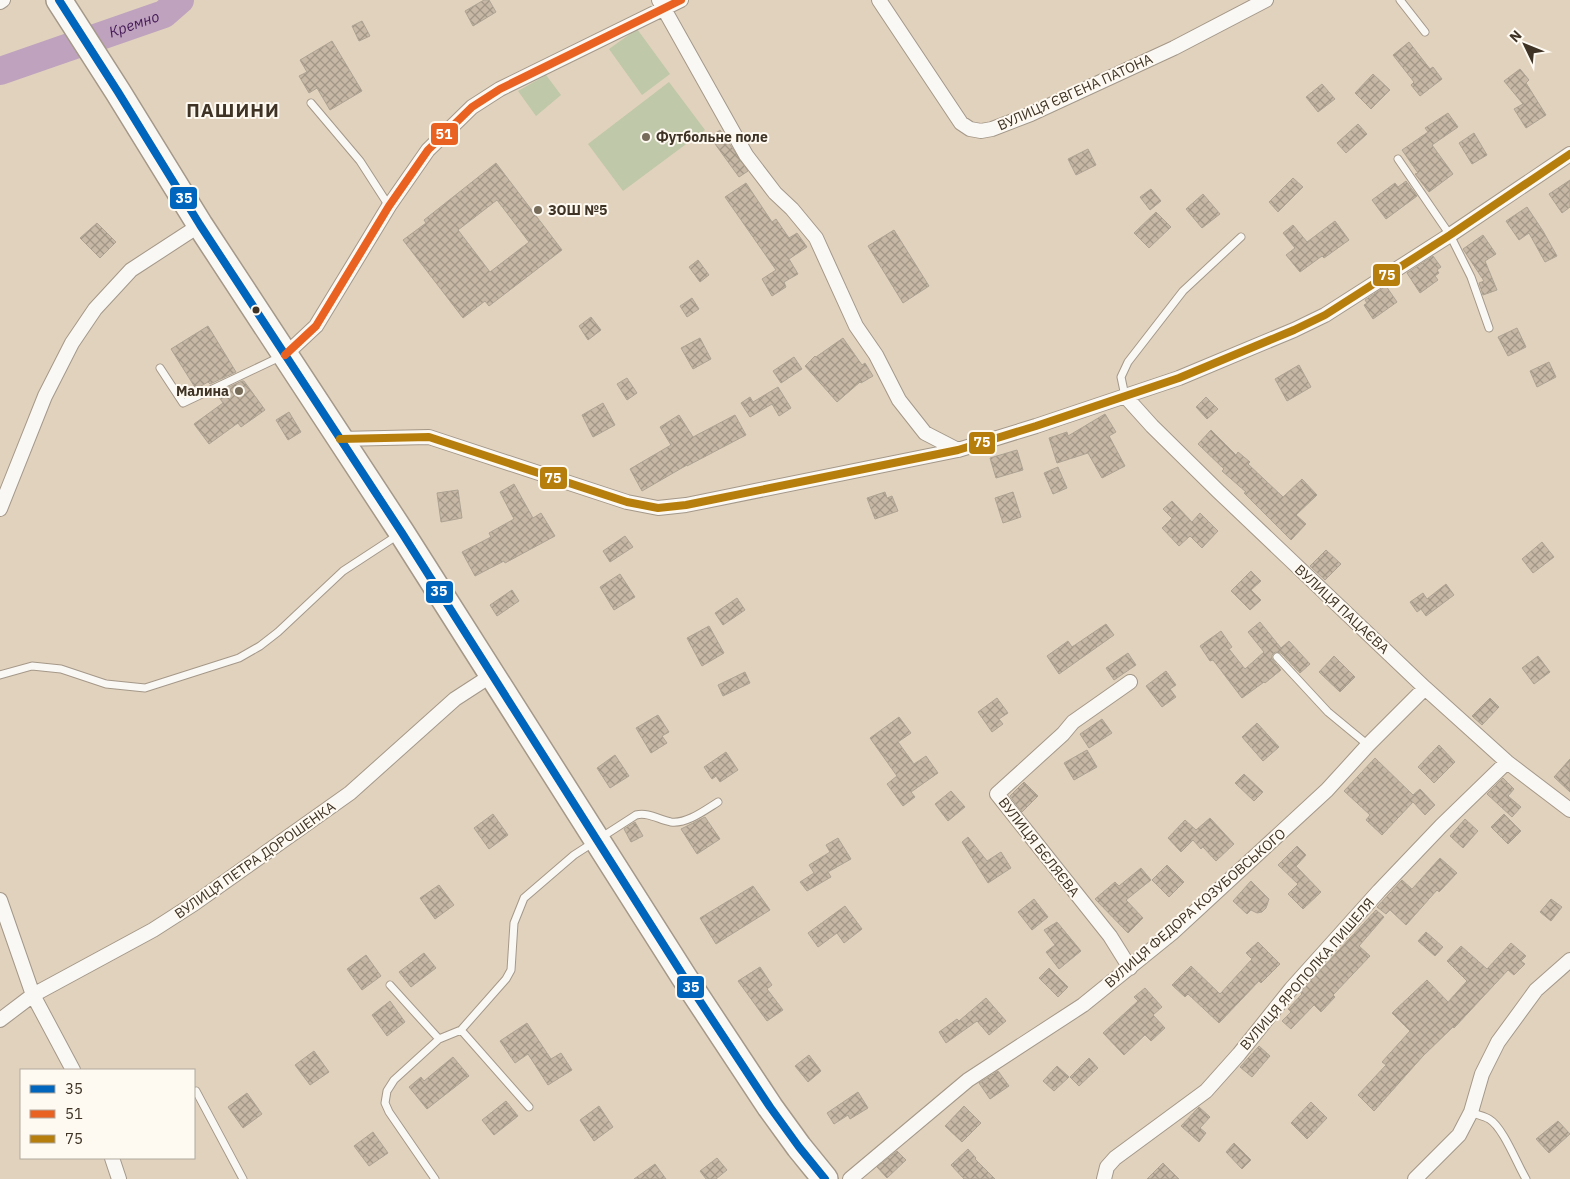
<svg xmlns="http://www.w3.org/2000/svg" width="1570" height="1179" font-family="'IBM Plex Sans',sans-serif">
	<defs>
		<pattern id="building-cross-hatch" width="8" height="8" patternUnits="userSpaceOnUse" patternTransform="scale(1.25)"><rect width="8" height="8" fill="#c6b8a5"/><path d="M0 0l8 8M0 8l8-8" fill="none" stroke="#a29686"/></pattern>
	</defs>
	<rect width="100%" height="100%" fill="#e1d2bd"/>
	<path fill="#bfc8a8" d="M637,29l33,45 -28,21 -33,-46z
		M546,75l15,20 -25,21 -18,-25z
		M669,82l36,48 -82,61 -35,-47z"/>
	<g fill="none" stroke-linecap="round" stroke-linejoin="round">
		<path stroke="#bea2be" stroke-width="28" id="s1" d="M0,71l164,-57 16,-14"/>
	</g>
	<path fill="url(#building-cross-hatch)" stroke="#aea393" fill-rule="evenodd" d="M484,0h5l7,12 -23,14 -8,-15z
		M362,21l8,15 -11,5 -7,-15z
		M332,41l30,50 -32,19 -13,-22 -8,5 -10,-17 8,-4 -7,-12z
		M1409,42l21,27 3,-2 9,12 -22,17 -9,-11 3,-3 -21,-27z
		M1520,69l9,11 -3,3 20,32 -20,13 -12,-19 9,-5 -19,-23z
		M1373,74l17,16 -19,19 -16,-16z
		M1322,84l13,15 -17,13 -12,-15z
		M1448,113l10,14 -26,18 21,29 -24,18 -14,-18 3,-1 -16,-23 26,-18 -3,-4z
		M1358,124l9,10 -21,19 -9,-10z
		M720,130l28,41 -9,6 -29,-40z
		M1474,133l13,22 -15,9 -13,-21z
		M1088,149l8,16 -20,10 -8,-16z
		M496,163l66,87 -73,56 -4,-5 -22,17 -60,-78 23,-17 -2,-3zM497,200l32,42 -39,30 -32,-42z
		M1293,178l10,9 -25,25 -9,-10z
		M1570,180v27l-8,6 -13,-19z
		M1406,181l11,15 -31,23 -14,-19 23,-17 3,4z
		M746,183l26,39 4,-3 13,19 8,-5 10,14 -18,12 9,15 -14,8 2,5 -14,9 -10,-17 14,-9 -51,-73z
		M1151,189l10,12 -11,9 -10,-13z
		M1203,194l17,20 -18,14 -16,-19z
		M1527,207l16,24 14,25 -12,6 -16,-29 -10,7 -13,-19z
		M1156,212l15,15 -22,21 -15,-15z
		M1335,221l14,19 -25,18 -2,-2 -22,16 -14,-17 9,-7 -12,-15 10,-8 14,17z
		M97,223l19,19 -16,16 -20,-20z
		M894,230l35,56 -26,17 -35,-57z
		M1483,235l13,19 -11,7 12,29 -14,5 -4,-12 5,-2 -21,-32z
		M1433,256l8,11 -4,3 2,3 -4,3 3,4 -18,13 -13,-20z
		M698,260l11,15 -9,7 -11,-15z
		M1386,286l11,16 -24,17 -9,-14 3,-2 -2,-3z
		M692,298l7,11 -12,8 -7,-11z
		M591,317l10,13 -13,10 -9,-14z
		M208,326l28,46 -26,12 -2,-2 -12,7 -25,-40z
		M1517,328l9,19 -18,9 -10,-19z
		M700,338l11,21 -18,10 -12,-21z
		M843,338l19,27 3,-2 8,13 -12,7 -1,-1 -23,20 -32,-36 10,-10 1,1z
		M794,357l8,12 -21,14 -8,-12z
		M1549,362l7,15 -19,10 -7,-16z
		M1299,365l12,22 -24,14 -12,-22z
		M627,378l10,15 -10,7 -10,-16z
		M242,381h2l21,29 -24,17 -3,-4 -29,21 -15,-20 29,-21 -7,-10z
		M778,387l13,21 -12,8 -7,-12 -22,13 -9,-14 9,-6 3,5z
		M1206,397l12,12 -11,10 -11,-12z
		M603,403l12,22 -22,12 -11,-22z
		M289,412l12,20 -13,8 -12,-20z
		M1105,414l11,18 -7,4 16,30 -23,12 -14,-25 -31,10 -8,-25 18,-6 1,4z
		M679,415l14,22 42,-22 11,20 -59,31v-1l-45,26 -12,-22 41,-24 -11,-18z
		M1211,430l25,25 2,-3 12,10 -2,2 35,33 19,-18 15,16 -21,20 10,9 -15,16 -47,-47 2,-1 -24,-21 2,-2 -26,-25z
		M1017,450l6,20 -27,8 -6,-20z
		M1058,467l9,21 -14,6 -9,-21z
		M514,484l19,34 8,-5 14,23 -50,27 -1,-2 -29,15 -13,-24 29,-15 -2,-4 25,-14 -14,-27z
		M458,490l4,28 -21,4 -4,-29z
		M885,492l2,6 5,-2 6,15 -23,8 -8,-21z
		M1013,492l8,25 -18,6 -8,-25z
		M1172,501l20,21 8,-9 18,18 -16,17 -12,-12 -11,10 -17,-18 10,-10 -9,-9z
		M625,536l8,11 -23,15 -7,-11z
		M1542,542l12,15 -21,16 -11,-14z
		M1326,550l15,14 -16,16 -15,-14z
		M1251,571l10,10 -10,9 10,10 -11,10 -19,-19z
		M620,574l15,23 -21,13 -14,-23z
		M1446,584l8,11 -28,21 -5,-7 -4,3 -7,-10 13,-9 4,6z
		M512,590l7,11 -22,15 -7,-11z
		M737,598l8,12 -22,15 -8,-12z
		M1260,622l21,26 8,-7 21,23 -10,9 -19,-20 -6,-1 -3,3v4l9,11 -16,13 -1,-1 -22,16 -29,-38 -3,1 -10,-15 21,-15 11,16 -3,2 16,20 19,-17 -16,-20z
		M1106,624l8,11 -55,39 -12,-18 21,-15 4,6z
		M709,626l15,27 -22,13 -15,-28z
		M1128,653l8,12 -22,15 -8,-12z
		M1334,656l21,21 -15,15 -21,-20z
		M1538,656l12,16 -16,12 -12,-16z
		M1166,671l10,14 -6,4 6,8 -14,10 -16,-21z
		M745,672l5,11 -27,13 -5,-11z
		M997,698l11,15 -9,6 4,5 -11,8 -14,-20z
		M1490,698l9,9 -17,18 -10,-9z
		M658,715l11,17 -7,4 5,7 -16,10 -15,-25z
		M899,717l12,16 -13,9 16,22 12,-8 12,17 -27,19 4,5 -12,9 -16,-22 10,-8 -27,-38z
		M1102,719l10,14 -23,15 -9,-14z
		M1257,723l22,24 -16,14 -21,-24z
		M1439,745l16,17 -21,21 -16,-16z
		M1087,750l10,17 -23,13 -10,-17z
		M726,752l12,18 -18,12 -4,-6 -4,3 -8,-12z
		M615,755l14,21 -19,12 -13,-20z
		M1375,758l38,37 7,-6 15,16 -10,10 -12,-13 -31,33 -16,-15 4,-5 -26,-24z
		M1570,759v33l-16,-15z
		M1244,774l19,18 -9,9 -19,-18z
		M1503,778l11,11 -6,7 13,11 -9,10 -25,-23z
		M1024,782l14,14 -16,16 -12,-16z
		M951,791l14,16 -17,14 -13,-17z
		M493,814l15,21 -19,14 -15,-21z
		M1504,814l17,17 -13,13 -17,-17z
		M705,817l15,22 -23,15 -16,-25z
		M1210,818l24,26 -18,17 -13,-14 -2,2 -8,-9 -12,12 -13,-14 17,-18 11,10z
		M1465,819l13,12 -15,17 -13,-12z
		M635,822l8,14 -12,6 -7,-13z
		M968,837l19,24 14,-9 10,16 -23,15 -26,-41z
		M838,838l13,21 -23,13 3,5 -24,14 -7,-9 14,-9 -5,-8 21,-13 -4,-7z
		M1297,846l9,9 -10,11 25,26 -18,17 -15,-15 10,-10 -20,-19z
		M1440,858l17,15 -18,19 -2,-2 -31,35 -16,-15 -4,4 -9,-7 25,-27 10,9z
		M1167,865l17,17 -15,15 -17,-17z
		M1141,868l10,12 -25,20 17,18 -15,15 -33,-34 20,-17 4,4z
		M1251,881l18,18 -3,9 -4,4 -5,1 -6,-3 -4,4 -14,-13z
		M439,885l15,20 -19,14 -15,-21z
		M753,886l17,24 -54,34 -16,-26z
		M1034,899l14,18 -16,13 -14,-18z
		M1551,899l11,8 -11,14 -11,-9z
		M845,906l17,23 -18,14 -7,-10 -19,14 -10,-14z
		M1376,910l8,7 -25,29 11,10 -37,39 2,2 -14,15 -7,-7 -23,24 -9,-8 9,-9 -3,-3 14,-15 -2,-2z
		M1057,922l24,29 -22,18 -13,-17 9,-7 -11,-15z
		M1426,932l17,15 -8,9 -17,-15z
		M1258,942l22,22 -19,19 -2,-2 -40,42 -31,-29 -3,3 -13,-12 19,-19 29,28 32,-35 -6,-6z
		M1511,943l15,13 -5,5 4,3 -11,11 -6,-5 -54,58 -1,-1 -30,29 -49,55 -16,-16 28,-30 -4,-3 28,-31 -18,-18 35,-33 21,22 19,-21 -20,-20 14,-15 26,23z
		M424,953l12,15 -25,19 -12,-15z
		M366,955l15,21 -19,14 -15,-21z
		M760,967l12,18 -5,4 16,21 -16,11 -29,-40z
		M1049,968l19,19 -10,10 -19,-19z
		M1145,988l17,19 -9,8 12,13 -14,13 -6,-6 -21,20 -21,-22 35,-32 -4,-4z
		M986,998l20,23 -17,14 -12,-14 -31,22 -7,-11 18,-13 2,2z
		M390,1001l15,21 -18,14 -15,-21z
		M527,1023l24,36 10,-6 11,17 -24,15 -20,-31 -13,9 -15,-22z
		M1259,1046l11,10 -18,21 -12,-10z
		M314,1051l15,21 -19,13 -15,-20z
		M809,1055l12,16 -13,11 -13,-16z
		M453,1057l16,19 -42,33 -18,-22 12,-10 3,4z
		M1089,1058l9,10 -19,18 -9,-9z
		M1057,1066l12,11 -15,14 -11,-10z
		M998,1071l11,15 -19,13 -11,-16z
		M858,1092l10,16 -18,11 -2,-4 -14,9 -7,-11z
		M247,1093l15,21 -19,14 -15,-21z
		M506,1101l12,15 -24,19 -12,-15z
		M1311,1102l16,16 -20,21 -16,-16z
		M599,1106l14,21 -19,14 -14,-21z
		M964,1106l17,17 -19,19 -17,-16z
		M1199,1107l11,10 -10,11 6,5 -7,9 -18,-16z
		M1558,1121l12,13 -21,19 -13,-14z
		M373,1132l15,21 -19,13 -15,-20z
		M1234,1143l17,17 -9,9 -16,-17z
		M968,1149l8,9 -1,1 20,20h-31l-13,-14z
		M897,1151l9,9 -19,18 -10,-11z
		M717,1158l10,12 -11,9h-10l-6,-8z
		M1163,1163l16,16h-32z
		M655,1164l11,15h-32z"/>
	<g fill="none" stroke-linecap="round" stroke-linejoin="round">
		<g stroke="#a49888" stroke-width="9">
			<path id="lane" d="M1400,0l25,32
				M311,103l49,58 29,45
				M1398,159l52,76 21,42 18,51
				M160,368l23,35 97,-46
				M1125,396l-4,-19 7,-15 55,-71 58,-54
				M1277,657l51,55 40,33
				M0,675l32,-9 29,3 45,15 39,4 94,-30 21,-12 18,-14 65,-61 55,-36
				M390,985l49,54
				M461,1030l68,77
				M196,1091l47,88
				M1471,1112c6,3 13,4 18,7 14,8 28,45 37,60
				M435,1179l-46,-67 -4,-9 2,-12 7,-11 45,-41 22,-9 45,-51 5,-9 3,-47 10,-25 50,-43 62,-40c13,-3 23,5 35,7 16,2 34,-12 47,-20"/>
		</g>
		<g stroke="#a49888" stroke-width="16">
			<path id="street" d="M659,0l87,155 29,38 17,16 24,29 40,88 20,29 23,45 26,33 33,17
				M879,0l82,123 9,6 11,2 11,-2 39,-15 143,-66 92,-48
				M0,2l3,-2
				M285,355l31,-29 73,-120 39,-56 44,-43 28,-18 181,-89
				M1125,396l27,30 66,65 207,197 82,74 63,48
				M340,439l89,-2 198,65 31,6 28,-3 272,-55 78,-24 143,-48 115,-48 31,-15 125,-80 120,-81
				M0,509l45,-113 27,-53 23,-34 36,-39 69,-45
				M0,900l33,95 40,75
				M1130,968l-20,-32 -113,-142 66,-60 10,-12 57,-40
				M0,1020l33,-25 120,-65 42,-27 155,-110 105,-94 37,-24
				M112,1158l7,21
				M850,1179l118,-99 115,-75 89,-72 155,-143 41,-45 57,-57
				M1104,1179l3,-12 8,-9 91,-67 33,-37 52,-65 88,-98 62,-65 66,-64
				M1415,1179l44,-44 12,-23 11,-38 16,-32 38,-52 34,-30"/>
		</g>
		<g stroke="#a49888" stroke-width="28">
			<path id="highway" d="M59,0l59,92 82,133 202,308 282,444 86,130 29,40 26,32"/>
		</g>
		<use href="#lane" stroke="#faf8f5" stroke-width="7"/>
		<use href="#street" stroke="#faf8f5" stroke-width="14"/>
		<use href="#highway" stroke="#faf8f5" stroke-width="25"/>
		<g stroke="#fef9f1" stroke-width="11">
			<path id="bus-1" d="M59,0l59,92 82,133 202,308 282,444 86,130 29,40 26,32"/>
		</g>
		<g stroke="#fef9f1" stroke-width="11">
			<path id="bus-2" d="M285,355l31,-29 73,-120 39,-56 44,-43 28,-18 181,-89"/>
		</g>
		<g stroke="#fef9f1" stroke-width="11">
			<path id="bus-3" d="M340,439l89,-2 198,65 31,6 28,-3 272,-55 78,-24 143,-48 115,-48 31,-15 125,-80 120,-81"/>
		</g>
		<use href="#bus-1" stroke="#0065bd" stroke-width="8"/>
		<use href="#bus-2" stroke="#e96222" stroke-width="8"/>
		<use href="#bus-3" stroke="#b67e0d" stroke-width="8"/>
	</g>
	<g fill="#776b5a" stroke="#fef9f1" stroke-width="2">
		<circle cx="646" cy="137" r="5"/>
		<circle cx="538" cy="210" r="5"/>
		<circle cx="239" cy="391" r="5"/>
	</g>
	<circle fill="#3e3324" stroke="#fef9f1" stroke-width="2" cx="256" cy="310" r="4.5"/>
	<g text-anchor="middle" stroke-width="4" stroke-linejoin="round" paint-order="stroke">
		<g font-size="14" fill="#3e3324" stroke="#fef9f1">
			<text transform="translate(1075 92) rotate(-24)" y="5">ВУЛИЦЯ ЄВГЕНА ПАТОНА</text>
			<text transform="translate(1342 609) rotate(43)" y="5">ВУЛИЦЯ ПАЦАЄВА</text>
			<text transform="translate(1039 847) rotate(52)" y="5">ВУЛИЦЯ БЄЛЯЄВА</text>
			<text transform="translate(255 860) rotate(-35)" y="5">ВУЛИЦЯ ПЕТРА ДОРОШЕНКА</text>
			<text transform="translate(1195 908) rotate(-41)" y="5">ВУЛИЦЯ ФЕДОРА КОЗУБОВСЬКОГО</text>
			<text transform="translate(1307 974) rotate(-49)" y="5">ВУЛИЦЯ ЯРОПОЛКА ПИШЕЛЯ</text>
		</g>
		<g font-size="14" font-weight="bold" fill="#3e3324" stroke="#fef9f1" text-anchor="start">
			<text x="656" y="142">Футбольне поле</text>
			<text x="548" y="215">ЗОШ №5</text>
			<text x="229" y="396" text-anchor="end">Малина</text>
		</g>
		<g font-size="15" font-style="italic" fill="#451a57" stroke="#fef9f1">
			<text dy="5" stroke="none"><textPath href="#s1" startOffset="142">Кремно</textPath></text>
		</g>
		<g font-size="19" font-weight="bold" letter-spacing="1" fill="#3e3324" stroke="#fef9f1">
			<text x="233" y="117">ПАШИНИ</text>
		</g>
	</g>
	<g stroke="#fef9f1" stroke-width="2">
		<rect x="430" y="122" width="29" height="24" rx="5" fill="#e96222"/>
		<rect x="169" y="186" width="29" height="24" rx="5" fill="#0065bd"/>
		<rect x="1372" y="263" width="29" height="24" rx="5" fill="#b67e0d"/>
		<rect x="968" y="431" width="28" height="24" rx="5" fill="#b67e0d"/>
		<rect x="539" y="466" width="29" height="24" rx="5" fill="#b67e0d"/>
		<rect x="425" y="580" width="29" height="24" rx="5" fill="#0065bd"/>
		<rect x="676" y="975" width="29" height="24" rx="5" fill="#0065bd"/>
	</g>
	<g font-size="14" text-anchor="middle" font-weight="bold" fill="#fff">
		<text x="444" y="139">51</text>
		<text x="184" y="203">35</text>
		<text x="1387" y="280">75</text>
		<text x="982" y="447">75</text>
		<text x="553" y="483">75</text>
		<text x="439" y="596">35</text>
		<text x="691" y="992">35</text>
	</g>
	<rect x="20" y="1069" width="175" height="90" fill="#fef9f1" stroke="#b1aa9f"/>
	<rect x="30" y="1085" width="25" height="8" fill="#0065bd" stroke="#b1aa9f"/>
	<text x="65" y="1094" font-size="15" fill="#3e3324">35</text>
	<rect x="30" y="1110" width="25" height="8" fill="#e96222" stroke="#b1aa9f"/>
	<text x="65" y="1119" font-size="15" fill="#3e3324">51</text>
	<rect x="30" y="1135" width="25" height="8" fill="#b67e0d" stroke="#b1aa9f"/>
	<text x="65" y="1144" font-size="15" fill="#3e3324">75</text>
	<g transform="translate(1525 45) rotate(313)" stroke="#fef9f1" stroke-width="4" paint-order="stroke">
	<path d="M0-4L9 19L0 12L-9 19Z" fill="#3e3324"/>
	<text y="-8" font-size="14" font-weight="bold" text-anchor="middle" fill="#3e3324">N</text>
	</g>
</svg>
